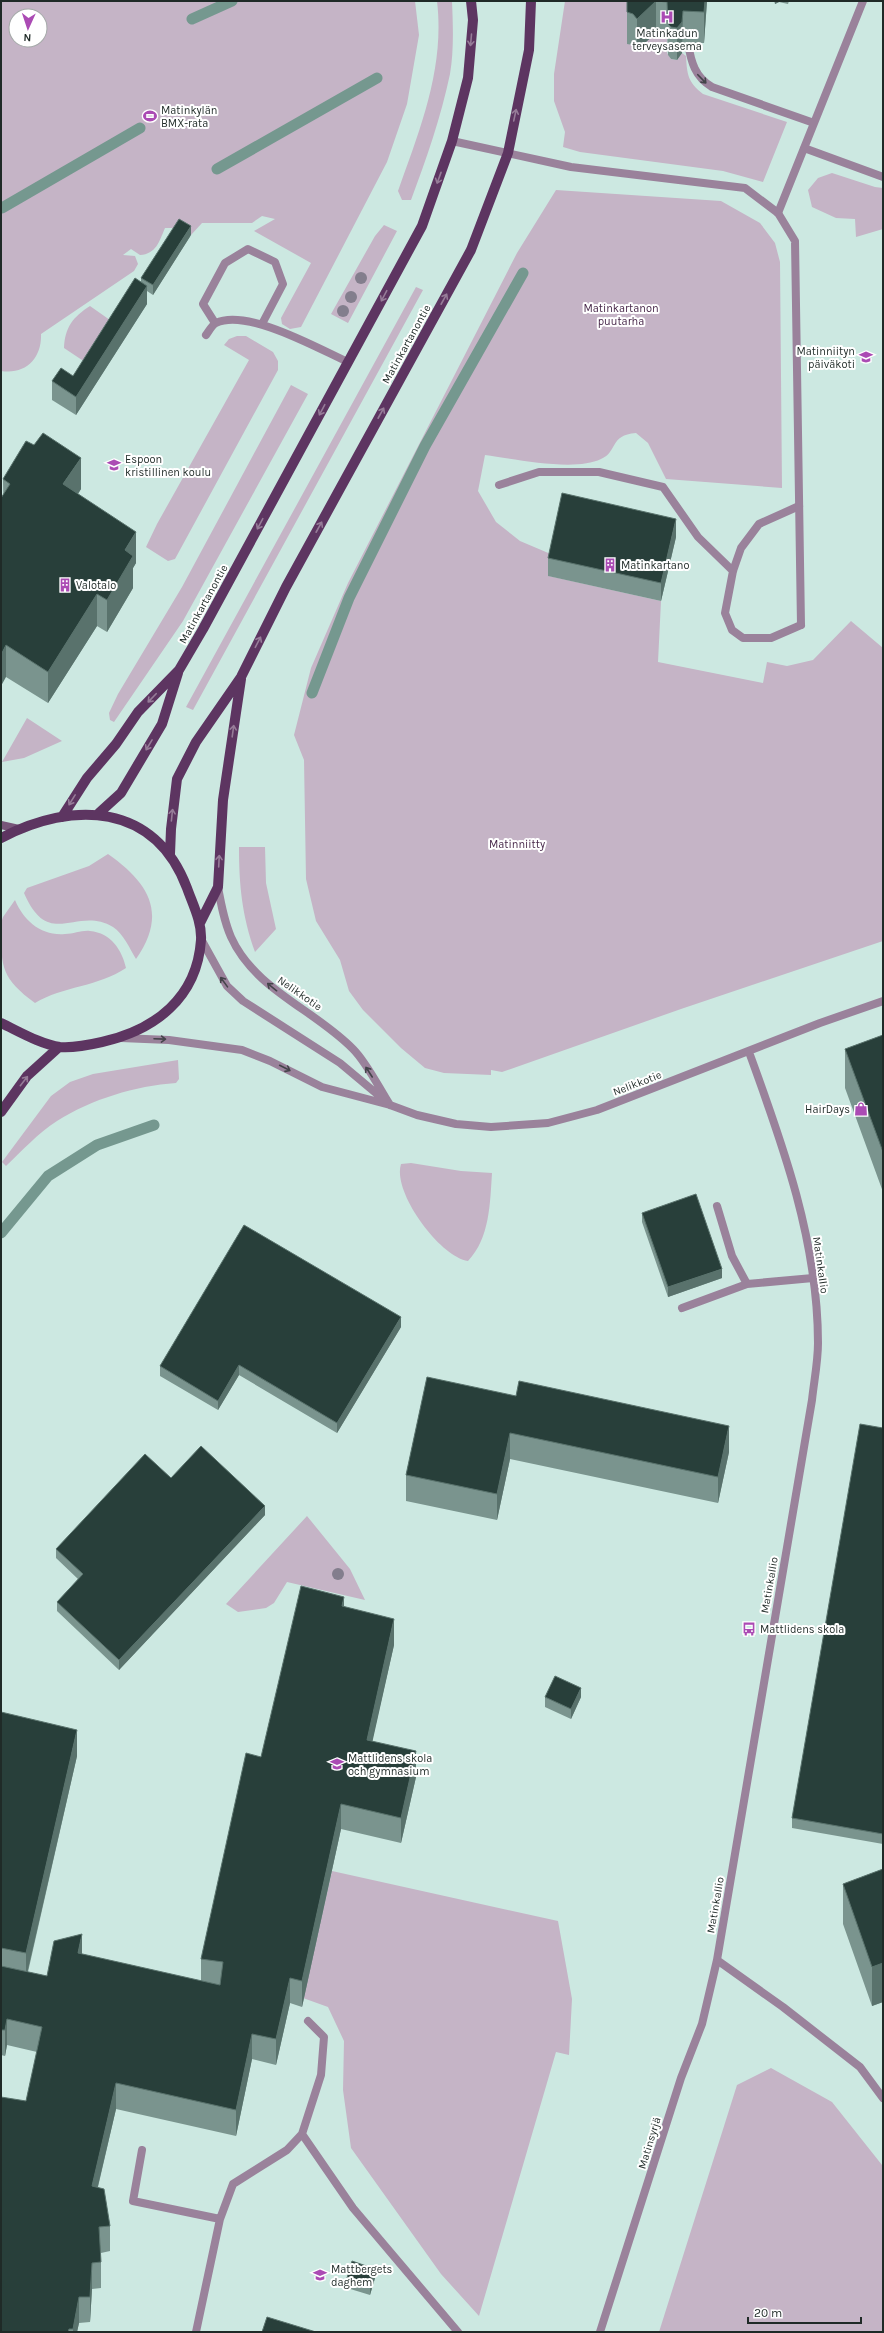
<svg xmlns="http://www.w3.org/2000/svg" width="884" height="2333" font-family="Karla,sans-serif">
	<rect width="100%" height="100%" fill="#cce8e1"/>
	<path fill="#c5b4c6" fill-rule="evenodd" d="M1,1h414l4,34 -12,69 -20,58 -86,165 -11,2 -8,-5 -1,-6 30,-55 -57,-32 21,-12 -13,-3 -10,7h-50l-11,12 -12,-7h-14c-6,14 -9,26 -25,27l-9,-6 -8,6 12,1 3,8 -4,7 -93,63c1,24 -15,41 -40,37zM16,16h24v24h-24z
		M437,1h15c1,24 2,50 -2,73 -9,43 -24,86 -39,126h-9l-4,-9c22,-62 47,-123 39,-190z
		M565,1h64l4,44 4,5 19,-17 11,1v19l4,6 6,1 5,-7 4,3c1,19 2,26 17,38l84,28 -24,60 -40,-11 -143,-19 -17,-5 2,-15 -11,-31v-27z
		M832,173l43,14 8,1v41l-27,8 -1,-18 -19,-1 -24,-11 -4,-17 10,-12z
		M556,190l165,11 39,22 15,20 5,19 2,226 -116,-9 -18,-36 -12,-10c-27,2 -18,19 -35,26 -26,13 -86,0 -116,-4l-7,36 18,31 24,19 33,14 -4,21 112,25 -3,61 105,21 4,-21 20,4 26,-6 38,-39 32,27v293l-202,68 -179,63 -11,-2v5l-47,-2 -19,-5 -24,-20 -38,-38 -14,-19 -9,-31 -24,-39 -10,-42 -2,-119 -10,-25 17,-67 37,-85 169,-330z
		M384,225l13,6 -49,92 -17,-9 44,-78z
		M416,287l7,3 -230,420 -7,-3z
		M90,306l27,19 -26,41 -27,-18c1,-21 9,-31 26,-42z
		M237,336h9l27,16 5,9v9l-103,189 -7,2 -22,-14 11,-23 92,-164 -25,-15 5,-6z
		M291,385l17,9 -125,227 -69,101 -4,-2 -1,-7 9,-19 64,-107z
		M27,718l35,23 -38,17 -22,4z
		M239,847h26l1,36 10,46 -21,23c-13,-36 -16,-67 -16,-105z
		M108,854c41,29 60,59 28,105 -6,-10 -13,-26 -23,-32 -37,-22 -64,24 -89,-34l3,-5 62,-22z
		M15,900c9,21 26,36 50,34 9,0 17,-4 25,-3 21,2 32,19 36,37 -28,19 -63,18 -91,35 -35,-26 -34,-37 -34,-80l2,-6z
		M178,1060l1,19 -3,4c-41,3 -84,16 -119,38 -19,12 -35,30 -51,45l-4,-4 49,-66 19,-14 23,-8z
		M411,1163l50,8 31,2c-2,30 -2,65 -24,88 -28,-4 -76,-69 -67,-97z
		M307,1516l43,53 15,31 -78,-18 -13,21 -8,5 -28,4 -12,-8z
		M332,1871l226,50 14,78 -3,56 -13,-3 -77,264 -38,-42 -90,-126 -8,-58 1,-49 -16,-34 -25,-9z
		M771,2068l61,34 50,63 1,167h-224l78,-247z"/>
	<g fill="none" stroke-linecap="round" stroke-linejoin="round">
		<path stroke="#75988f" stroke-width="11" d="M192,19l40,-18
			M217,169l160,-91
			M2,208l138,-80
			M312,693l37,-95 76,-152 98,-173
			M1,1233l47,-57 49,-31 57,-20"/>
		<path stroke="#9a829b" stroke-width="8" d="M688,43c3,19 7,34 24,44l102,36
			M804,148l79,29
			M778,213l85,-212
			M215,323l-12,-19 22,-41 23,-14 27,13 8,22 -21,40
			M206,335c3,-4 6,-10 10,-12 31,-15 103,26 132,39
			M499,485l40,-13h60l64,15 35,50 35,34
			M799,506l-40,18 -18,24 -8,23 -8,42 7,17 11,8h28l30,-13
			M717,1206l15,50 15,28
			M682,1308l65,-24 66,-6
			M302,2134l51,74 105,124
			M142,2150l-9,51 87,18
			M196,2332l24,-113 13,-35 54,-34 15,-16 19,-59 3,-38 -16,-16"/>
		<path stroke="#9a829b" stroke-width="8" d="M452,141l119,26 174,21 33,25 17,28 6,384
			M218,887c3,17 6,34 13,50 24,53 83,72 122,112 14,14 26,39 37,56
			M201,939l26,47 16,15 97,62 43,36
			M121,1038l48,2 73,10 28,11 52,26 68,18 27,10 39,9 35,3 57,-4 49,-13 223,-87 63,-22
			M749,1052c34,93 69,190 69,291 0,19 -4,38 -6,57l-95,560 66,47 77,60 23,31
			M600,2332l81,-254 21,-54 15,-64"/>
		<path stroke="#775579" stroke-width="8" d="M1,825l18,4"/>
		<path stroke="#5d3561" stroke-width="10" d="M99,813l22,-20 41,-69 16,-51
			M62,817l25,-39 29,-34 22,-32 41,-42 24,-41 219,-403 30,-85 16,-63 5,-58 -2,-19
			M1,838c72,-38 154,-35 186,50 6,17 15,34 14,52 -4,58 -46,90 -99,102 -13,3 -29,6 -42,5 -18,-2 -42,-16 -59,-24
			M170,854l1,-25 6,-50 19,-37 45,-65 45,-90 185,-337 37,-97 21,-103 2,-49
			M200,923l18,-36 5,-87 18,-121
			M1,1112l26,-36 32,-29"/>
	</g>
	<g fill="#837e8d">
		<circle cx="361" cy="278" r="6"/>
		<circle cx="351" cy="297" r="6"/>
		<circle cx="343" cy="311" r="6"/>
		<circle cx="338" cy="1574" r="6"/>
	</g>
	<path fill="#7a948e" d="M627,1h80l-3,42h-21l-1,10 -5,7 -6,-1 -3,-4 -1,-21 -11,-1 -19,17 -4,-5 -6,-1z
		M774,1h15l-1,3 -9,-2 -4,2z
		M191,235l-38,60 -6,-4v13l-71,111 -24,-15v-19l21,-5 68,-94v-4z
		M3,479l78,10 -3,5 58,69 -3,5v20l-26,44 -10,-6 -49,77 -42,-26z
		M676,537l-15,64 -113,-25v-18z
		M883,1035v157l-38,-104v-39z
		M642,1213l80,65 -54,19 -26,-75z
		M401,1327l-64,106 -98,-58 -21,35 -58,-34v-10z
		M427,1377l302,75 -11,51 -208,-44 -13,61 -91,-19v-26z
		M883,1428v416l-91,-16v-10z
		M171,1478l94,37 -146,155 -62,-59v-9l21,-23 -22,-21v-9z
		M344,1607l50,38 -22,96 44,36 -15,66 -60,-14 -39,178 -12,-4 -14,62 -24,-6 -16,77 -120,-27 -18,78 12,39v25l-9,2v35l-9,1 -2,33 -11,1 -2,9h-76l25,-231 11,-49 -30,-7 -2,11 -4,-1v-343l76,44 -49,216 19,4 35,-22 119,27v-22l60,-202z
		M545,1697h36l-10,22 -26,-12z
		M883,1869v133l-11,4 -29,-82v-40z
		M347,2278h28l-5,17 -23,-7z"/>
	<path fill="#59726c" d="M656,1v32l-19,17v-31z
		M705,1h2l-3,42v-31z
		M775,1h4v1l-4,2z
		M683,11l-1,42 -5,7v-32z
		M191,226v9l-38,60v-10z
		M147,286v18l-71,111v-18z
		M81,458v31l-18,27v-32z
		M676,519v18l-15,64v-18z
		M136,532v31l-3,5v20l-26,44v-32l18,-50z
		M97,594v32l-49,77v-31z
		M6,645v32l-5,9v-31z
		M722,1269v9l-54,19v-10z
		M401,1317v10l-64,106v-10z
		M239,1365v10l-21,35v-9z
		M729,1426v26l-11,51v-26z
		M510,1433v26l-13,61v-26z
		M265,1506v9l-146,155v-10z
		M344,1597v26l-2,-17z
		M394,1619v26l-27,121v-26z
		M581,1688v9l-10,22v-10z
		M77,1730v26l-51,222v-25z
		M416,1751v26l-15,66v-25z
		M341,1804v25l-39,178v-26z
		M82,1934v25l-4,-6z
		M883,1963v39l-11,4v-39z
		M290,1978v25l-14,62v-26z
		M7,2019v26l-2,11v-26z
		M252,2034v25l-16,77v-26z
		M116,2083v26l-24,102v-25z
		M92,2263v26l-2,33v-25z
		M375,2269v9l-5,17v-9z
		M79,2297v26l-2,9h-4v-3z"/>
	<path fill="#283f3a" stroke="#59726c" d="M627,1h78l-1,11 -21,-1 -1,11 -5,6 -6,-1 -3,-3 -1,-22 -11,-1 -19,18 -4,-5 -6,-2z
		M179,219l12,7 -38,59 -12,-7z
		M135,278l12,8 -71,111 -24,-16 9,-13 12,8z
		M43,433l38,25 -18,26 73,48 -11,18 8,6 -26,44 -10,-6 -49,78 -42,-27 -5,10v-157l9,-14 -7,-5 23,-38 8,4z
		M562,493l114,26 -15,64 -113,-25z
		M883,1035v117l-38,-103z
		M696,1194l26,75 -54,18 -26,-74z
		M244,1225l157,92 -64,106 -98,-58 -21,36 -58,-35z
		M427,1377l89,19 3,-15 210,45 -11,51 -208,-44 -13,61 -91,-19z
		M860,1424l23,4v406l-91,-16z
		M201,1446l64,60 -146,154 -62,-58 26,-28 -27,-25 89,-95 26,24z
		M301,1586l43,11 -2,9 52,13 -27,121 49,11 -15,67 -60,-14 -39,177 -12,-3 -14,61 -24,-5 -16,76 -120,-27 -24,103 12,3 6,37 -11,1 2,35 -9,1 -2,34h-11l-6,32h-4l-1,3h-67v-235l25,4 16,-74 -35,-8 -2,11h-4v-64l46,10 7,-35 28,-7 -4,19 142,32 3,-23 -22,-3 45,-206 15,4z
		M555,1676l26,12 -10,21 -26,-12z
		M1,1712l76,18 -51,223 -25,-5z
		M883,1869v94l-11,4 -29,-83z
		M352,2261l23,8 -5,17 -23,-8z
		M267,2317l49,15h-54z"/>
	<defs><path id="oneway-shaft" d="M-6 0H5M1.5-3L5.5 0L1.5 3" fill="none" stroke-width="1.6" stroke-linecap="round" stroke-linejoin="round"/></defs>
	<g stroke="#967c98">
		<use href="#oneway-shaft" transform="translate(471 40) rotate(95)"/>
		<use href="#oneway-shaft" transform="translate(515 115) rotate(-78)"/>
		<use href="#oneway-shaft" transform="translate(439 178) rotate(110)"/>
		<use href="#oneway-shaft" transform="translate(384 296) rotate(118)"/>
		<use href="#oneway-shaft" transform="translate(444 299) rotate(-61)"/>
		<use href="#oneway-shaft" transform="translate(322 410) rotate(118)"/>
		<use href="#oneway-shaft" transform="translate(381 413) rotate(-61)"/>
		<use href="#oneway-shaft" transform="translate(260 524) rotate(118)"/>
		<use href="#oneway-shaft" transform="translate(319 527) rotate(-61)"/>
		<use href="#oneway-shaft" transform="translate(258 642) rotate(-63)"/>
		<use href="#oneway-shaft" transform="translate(152 698) rotate(134)"/>
		<use href="#oneway-shaft" transform="translate(233 731) rotate(-82)"/>
		<use href="#oneway-shaft" transform="translate(149 745) rotate(121)"/>
		<use href="#oneway-shaft" transform="translate(72 800) rotate(122)"/>
		<use href="#oneway-shaft" transform="translate(172 815) rotate(-84)"/>
		<use href="#oneway-shaft" transform="translate(219 861) rotate(-87)"/>
		<use href="#oneway-shaft" transform="translate(24 1081) rotate(-52)"/>
	</g>
	<g stroke="#44444a">
		<use href="#oneway-shaft" transform="translate(702 79) rotate(46)"/>
		<use href="#oneway-shaft" transform="translate(224 982) rotate(-126)"/>
		<use href="#oneway-shaft" transform="translate(272 987) rotate(-141)"/>
		<use href="#oneway-shaft" transform="translate(160 1039) rotate(2)"/>
		<use href="#oneway-shaft" transform="translate(285 1068) rotate(27)"/>
		<use href="#oneway-shaft" transform="translate(369 1072) rotate(-123)"/>
	</g>
	<defs>
		<g id="hospital-bare" transform="scale(1.08)"><path d="M-5-5h3v3.5h4V-5h3V5h-3V1.5h-4V5h-3Z" fill="#ab4bb4" stroke="#fff" stroke-width="2.5" paint-order="stroke"/></g>
		<g id="stadium-bare" transform="scale(1.08)"><path d="M0-5a6.5 5 0 1 0 0 10a6.5 5 0 1 0 0-10ZM-3.5-1.8h7v3.6h-7Z" fill="#ab4bb4" stroke="#fff" stroke-width="2.5" paint-order="stroke"/></g>
		<g id="school-bare" transform="scale(1.08)"><path d="M0-5L7-2L0 1L-7-2ZM-4 1L0 2.5L4 1V4Q0 6-4 4Z" fill="#ab4bb4" stroke="#fff" stroke-width="2.5" paint-order="stroke"/></g>
		<g id="building-bare" transform="scale(1.08)"><path d="M-4-6H4V6H1V3H-1V6H-4ZM-2.5-4.3h1.7v1.8h-1.7ZM.8-4.3h1.7v1.8H.8ZM-2.5-1h1.7V.8h-1.7ZM.8-1h1.7V.8H.8Z" fill="#ab4bb4" stroke="#fff" stroke-width="2.5" paint-order="stroke"/></g>
		<g id="shop-bare" transform="scale(1.08)"><path d="M-5-2.5h2.3a2.7 3.5 0 0 1 5.4 0H5L5.5 6h-11ZM-1.5-2.5h3a1.5 2.3 0 0 0-3 0Z" fill="#ab4bb4" stroke="#fff" stroke-width="2.5" paint-order="stroke"/></g>
		<g id="bus-bare" transform="scale(1.08)"><path d="M-5-6H5V4H4V6H2V4H-2V6H-4V4H-5ZM-3.5-4V0h7V-4ZM-3.5 1.2v1.5H-2V1.2ZM2 1.2v1.5H3.5V1.2Z" fill="#ab4bb4" stroke="#fff" stroke-width="2.5" paint-order="stroke"/></g>
	</defs>
	<g fill-rule="evenodd">
		<use href="#hospital-bare" x="667" y="17"/>
		<use href="#stadium-bare" x="150" y="116"/>
		<use href="#school-bare" x="866" y="357"/>
		<use href="#school-bare" x="114" y="465"/>
		<use href="#building-bare" x="610" y="565"/>
		<use href="#building-bare" x="65" y="585"/>
		<use href="#shop-bare" x="861" y="1109"/>
		<use href="#bus-bare" x="749" y="1629"/>
		<use href="#school-bare" x="337" y="1764"/>
		<use href="#school-bare" x="320" y="2275"/>
	</g>
	<g text-anchor="middle" stroke-width="4" stroke-linejoin="round" paint-order="stroke">
		<g font-size="11" fill="#1f2a27" stroke="#fff" text-anchor="start">
			<text x="667" y="37" text-anchor="middle">Matinkadun<tspan x="667" dy="13">terveysasema</tspan></text>
			<text x="161" y="114">Matinkylän<tspan x="161" dy="13">BMX-rata</tspan></text>
			<text x="855" y="355" text-anchor="end">Matinniityn<tspan x="855" dy="13">päiväkoti</tspan></text>
			<text x="125" y="463">Espoon<tspan x="125" dy="13">kristillinen koulu</tspan></text>
			<text x="621" y="569">Matinkartano</text>
			<text x="76" y="589">Valotalo</text>
			<text x="850" y="1113" text-anchor="end">HairDays</text>
			<text x="760" y="1633">Mattlidens skola</text>
			<text x="348" y="1762">Mattlidens skola<tspan x="348" dy="13">och gymnasium</tspan></text>
			<text x="331" y="2273">Mattbergets<tspan x="331" dy="13">daghem</tspan></text>
		</g>
		<g font-size="11" fill="#472749" stroke="#fff">
			<text x="621" y="312">Matinkartanon<tspan x="621" dy="13">puutarha</tspan></text>
			<text x="517" y="848">Matinniitty</text>
		</g>
		<g font-size="11" fill="#1f2a27" stroke="#fff">
			<text transform="translate(406 344) rotate(-61)" y="4">Matinkartanontie</text>
			<text transform="translate(203 604) rotate(-61)" y="4">Matinkartanontie</text>
			<text transform="translate(300 993) rotate(35)" y="4">Nelikkotie</text>
			<text transform="translate(637 1083) rotate(-21)" y="4">Nelikkotie</text>
			<text transform="translate(821 1265) rotate(82)" y="4">Matinkallio</text>
			<text transform="translate(769 1585) rotate(-80)" y="4">Matinkallio</text>
			<text transform="translate(715 1905) rotate(-80)" y="4">Matinkallio</text>
			<text transform="translate(649 2143) rotate(-73)" y="4">Matinsyrjä</text>
		</g>
	</g>
	<rect width="884" height="2333" fill="none" stroke="#1f2a27" stroke-width="4"/>
	<g transform="translate(28 28) rotate(183)"><circle r="19" fill="#ffffff" stroke="#a5aaa9"/>
	<path d="M0-3L7 15L0 10L-7 15Z" fill="#ab4bb4"/>
	<text y="-6" font-size="11" font-weight="bold" text-anchor="middle" fill="#1f2a27">N</text>
	</g>
	<path d="M748 2317v6h113v-6" fill="none" stroke="#1f2a27" stroke-width="2"/>
	<text x="754" y="2317" font-size="12" fill="#1f2a27" stroke="#ffffff" stroke-width="3" paint-order="stroke">20 m</text>
</svg>
